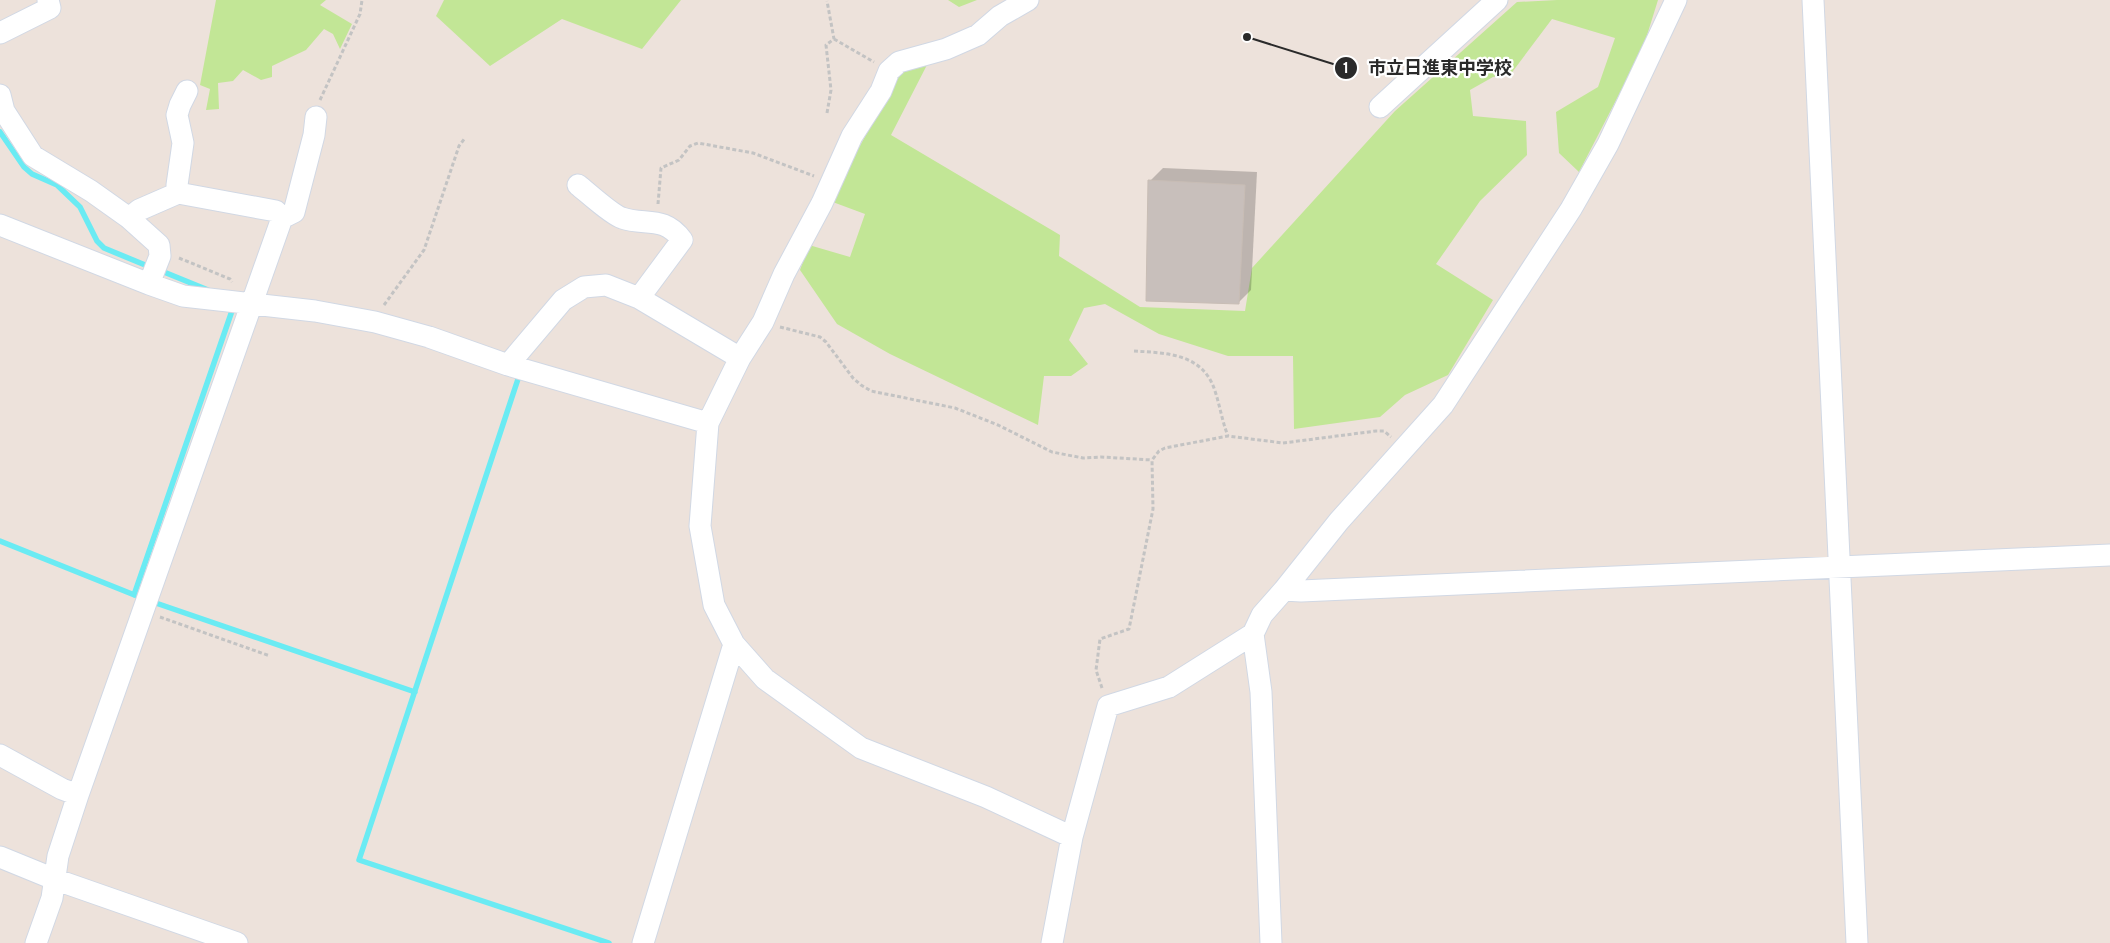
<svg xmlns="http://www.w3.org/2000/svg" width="2110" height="943" font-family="Overpass,'Noto Sans JP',sans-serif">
	<rect width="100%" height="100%" fill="#ede2db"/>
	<path fill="#c2e696" d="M216,0h110l-6,5 32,19 -12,25 -7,-15 -9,-5 -18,21 -34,16v11l-11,3 -18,-10 -10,11 -15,2 1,26 -13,1 4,-21 -10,-4z
		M444,0h237l-39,49 -80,-30 -72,47 -54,-50z
		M948,0h29l-18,7z
		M1557,0h101l-15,48 -64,124 -20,-19 -3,-41 42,-25 17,-49 -63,-19 -42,56 -17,2 -23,13 3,26 53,5 1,34 -47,46 -44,63 57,36 -45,75 -43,20 -25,22 -86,12 -1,-73h-65l-69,-22 -54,-30 -21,4 -15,32 19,24 -17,12h-27l-6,49 -148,-71 -53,-30 -37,-54 9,-25 41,12 15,-43 -35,-13 70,-129 29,-11 -38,74 169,100 -1,21 81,51 105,4 7,-43 143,-157 122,-109z"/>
	<path fill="#0003" d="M1163,168l94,4 -6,118 -13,13 -88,-122z"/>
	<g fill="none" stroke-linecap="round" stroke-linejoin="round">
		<path stroke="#6aebf3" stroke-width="5.5" d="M0,132l24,35 8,7 25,11 23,22 17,34 7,7 46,19
			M159,270l49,20
			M520,373l-161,487 250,83
			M0,541l137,55
			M134,595l100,-290
			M150,601l265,91"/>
	</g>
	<path fill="#c8bfbb" stroke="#c8bdb5" d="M1148,180l97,5 -6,119 -93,-3z"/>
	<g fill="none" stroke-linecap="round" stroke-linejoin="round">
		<g stroke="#d1d8e4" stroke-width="23">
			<path id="minor" d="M1028,0l-28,16 -22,19 -32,14 -47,13 -10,9 -8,20 -29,45 -30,67 -38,71 -21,48 -23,36 -32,65 -8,103 14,79 20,39 31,35 96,69 125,49 86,40
				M1813,0l44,943
				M0,33l50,-25 -2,-8
				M0,95l4,16 29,45 58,35 38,27 30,27 1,11 -11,28
				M1380,107l117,-107
				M578,185c10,8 34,30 44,33 23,8 42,-3 60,22l-43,58
				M178,193l-1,-8 6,-42 -6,-28 3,-10 7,-14
				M129,218l10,-8 39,-17 98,18 6,7
				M0,225l149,59 34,12 132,15 60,11 54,15 79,28 200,58
				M508,365l55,-65 21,-13 22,-2 33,13 101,60
				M1284,590l17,1 809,-36
				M1253,634l8,58 10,251
				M0,755l62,34 16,6
				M0,857l54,22 183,64
				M36,943l16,-45 6,-42 20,-61 204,-577 12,-6 20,-77 2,-18
				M643,943l91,-299
				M1052,943l20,-106 36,-131 61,-19 84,-53 9,-19 22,-25 55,-69 104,-116 128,-196 37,-65 68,-144"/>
		</g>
		<path stroke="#c3c3c3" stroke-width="3" stroke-dasharray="4 2.5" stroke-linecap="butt" d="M834,39l40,23
			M320,100l40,-86 2,-14
			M827,113l4,-23 -5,-45 8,-6 -7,-38
			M658,204l3,-36 18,-8 11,-14 8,-3 55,10 61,23
			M179,258l51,21 2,3
			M384,305l40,-55 35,-104 6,-8
			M780,327l40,10 6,5 27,36 8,7 10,6 84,17 43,17 54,27 31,6 18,-1 51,3
			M1134,351c32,2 69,2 81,40 5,15 7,30 13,45
			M160,617l110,39
			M1102,688l-6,-18 4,-31 29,-10 24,-120 -1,-49 7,-9 6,-3 63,-12 55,7 93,-12h8l7,6"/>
		<use href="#minor" stroke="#fff" stroke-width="21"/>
	</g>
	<path fill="none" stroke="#2a2a2a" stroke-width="2" d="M1247 37L1346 68"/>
	<g fill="#2a2a2a" stroke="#fff" stroke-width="2">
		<circle cx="1247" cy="37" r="5"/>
		<circle cx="1346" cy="68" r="12"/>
	</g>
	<g font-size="15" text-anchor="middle" font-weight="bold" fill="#fff">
		<text x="1346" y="73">1</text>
	</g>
	<g font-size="18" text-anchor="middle" font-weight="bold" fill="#2a2a2a" stroke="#fff" stroke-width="4.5" stroke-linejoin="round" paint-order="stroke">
		<text x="1440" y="74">市立日進東中学校</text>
	</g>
</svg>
